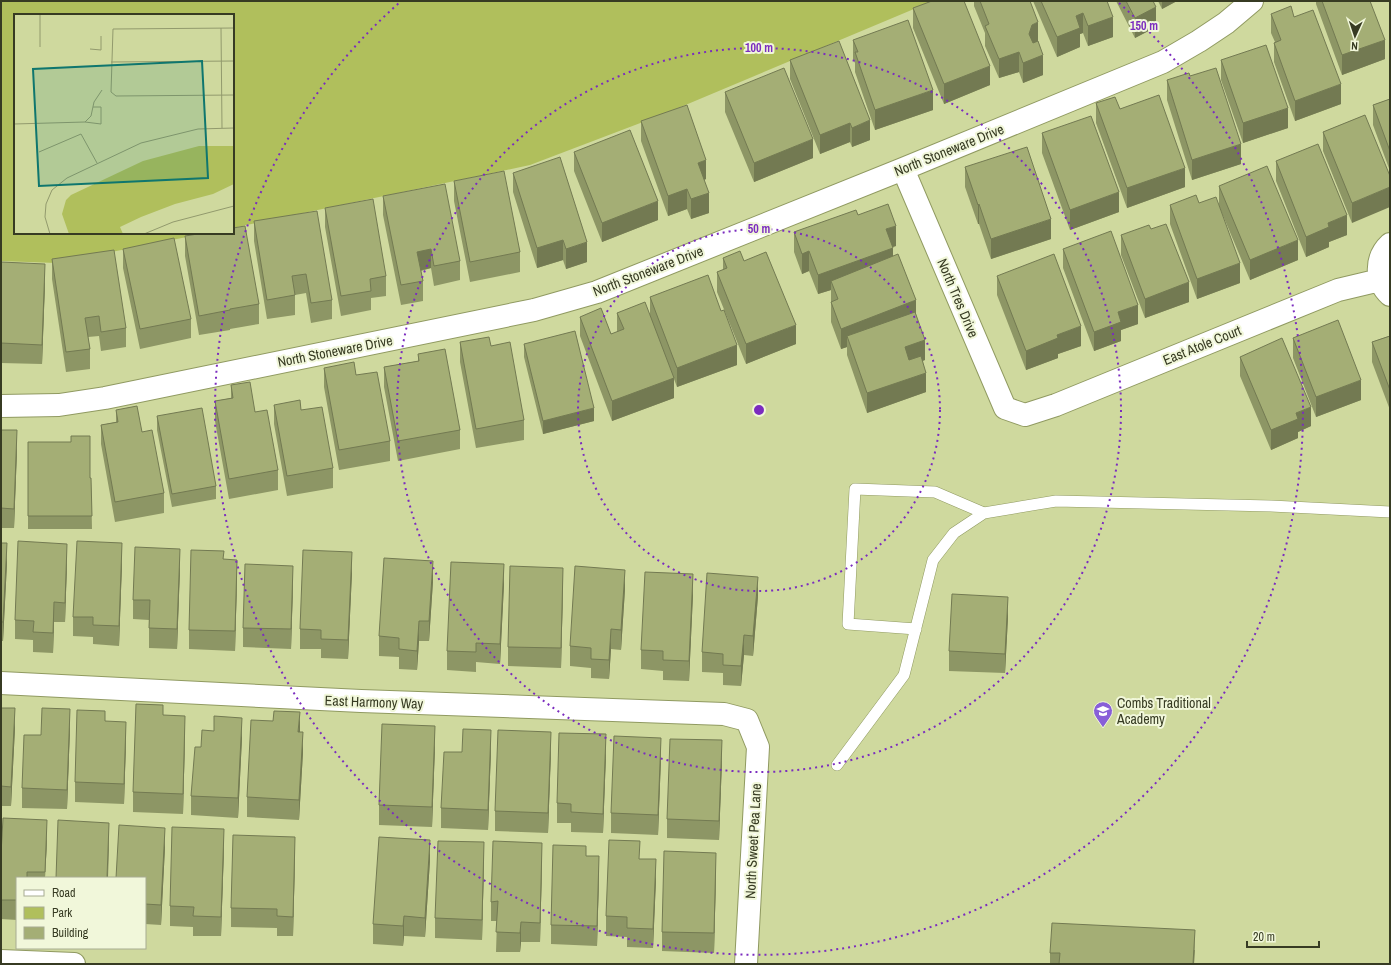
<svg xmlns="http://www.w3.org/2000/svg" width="1391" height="965" font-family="'Archivo Narrow',sans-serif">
	<rect width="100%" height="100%" fill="#cfd99e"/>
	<path fill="#b0bf5c" d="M1,1h932l-269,113 -134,51 -297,63v-213h-218v218h192l-151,30 -55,-2z"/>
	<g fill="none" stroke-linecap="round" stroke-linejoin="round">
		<g stroke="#909a61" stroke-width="12">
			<path id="lane" d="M916,629l-68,-5 7,-135 80,3 49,21
				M837,765l67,-90 29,-115 21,-27 30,-20 72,-12 215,5 119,6"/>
		</g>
		<g stroke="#909a61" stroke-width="24">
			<path id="street" d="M903,169l102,239 20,7 31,-10 282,-115 42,-10
				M1390,244c-15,14 -15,37 0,51
				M1,406l58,-1 46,-7 429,-88 63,-18 306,-123 260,-107 36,-21 27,-18 26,-22
				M1,683l360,18 363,13 23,6 11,27 -12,217
				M1,961l73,3"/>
		</g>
		<use href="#lane" stroke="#fff" stroke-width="11"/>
		<use href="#street" stroke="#fff" stroke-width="22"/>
	</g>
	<path fill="#8d9665" d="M974,1h56l8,41 5,33 -20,8 -4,-11 -20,6 -14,-32v-13l-11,-27z
		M1033,1h74l6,36 -25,9 -5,-13 -3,1v13l-23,10z
		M1116,1h37l3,26 -21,11z
		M1158,1h19l-15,8z
		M1316,1h54l15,58 -43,16 -26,-71z
		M913,8l77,77 -46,19 -31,-76z
		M1271,14l70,90 -46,17 -21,-59v-19l1,-1 -4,-9z
		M853,40l80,70 -58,20 -20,-58v-9l-2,-4z
		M790,60l80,80 -18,7 -2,-5 -30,12 -30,-75z
		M1221,60l67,68 -45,15 -22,-63z
		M1190,76l51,88 -49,16 -25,-80v-20z
		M725,92l88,66 -59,24 -29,-70z
		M1390,99v72l-17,-46v-20z
		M1096,103l24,6 65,78 -58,21 -31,-85z
		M1365,115l-13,108 -29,-72v-19z
		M641,121l65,58 -2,1 5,33 -18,6 -4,-10 -19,7 -27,-75z
		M1042,133l77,79 -49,18 -28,-77z
		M574,152l84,68 -56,22 -28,-71z
		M1276,161l71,74 -18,7v5l-23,10 -30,-76z
		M965,167l86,72 -60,20 -12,-35h-1l-13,-37z
		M513,173l74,89 -21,7 -3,-9 -26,8 -24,-76z
		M454,181l66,71v20l-50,10 -16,-81z
		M1219,186l79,74 -48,20 -31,-74z
		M383,196l77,65v19l-26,6 -3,-18 -10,3 2,10v20l-22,4 -18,-90z
		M1199,203l41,80 -43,16 -27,-75v-19z
		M325,208l61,68v20l-15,2v12l-30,6 -16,-89z
		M858,215l38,31 -4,1 1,9 23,58 9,46 -3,1 4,31 -59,21 -20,-58v-8l-6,2 -10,-27v-32l-13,4 -9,-23 -7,3 -8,-22v-20z
		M254,221l78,79v19l-21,4 -5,-30 -11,2v20l-28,4 -13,-78z
		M1151,229l38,73 -44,16 -24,-63v-20z
		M185,236l74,68v20l-29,5v1l-31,5 -14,-79z
		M123,249l68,70v19l-51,11 -17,-81z
		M1063,249l75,75 -17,6v11l-27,10 -31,-83z
		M723,258l21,3 52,83 -50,20 -29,-72v-20l6,-2z
		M52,259l74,69v19l-25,4 -2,-15 -11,1 2,12v20l-24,3 -14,-93z
		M1,262l44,21 -3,81 -41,-1z
		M997,276l84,70 -23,8v4l-32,12 -29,-75z
		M650,297l87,68 -60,22 -3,-8v19l-62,23 -32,-85v-19l31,17 6,-2v-19l33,2z
		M1390,323v87l-18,-48v-20l17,-6v-12z
		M1293,338l68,62 -45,17 -23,-59z
		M460,342l31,4 33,74v20l-48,8 -16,-86z
		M524,344l70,77 -51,13 -19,-77z
		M418,354l42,76v19l-62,12 -14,-74v-20l34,-6z
		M1240,357l71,69 -13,6v6l-27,12 -31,-74z
		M324,368l32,7 34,66v20l-51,9 -15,-83z
		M231,385l24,27 23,58v20l-49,9 -14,-78v-20l16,-3z
		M274,405l27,5 32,58v20l-46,8 -13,-72z
		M116,410l26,22 22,61v20l-49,9 -14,-78v-19l15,-3z
		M157,416l59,70v13l-44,8 -15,-77z
		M1,430l16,20 -3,78h-13z
		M28,442l62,36h1l1,51h-64z
		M1,543l6,20 -4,78h-2z
		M224,560l13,19 -2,72 -46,-2v-19z
		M67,563l-2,59h-11l-1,31 -20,-1v-12l-18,-1v-19z
		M122,563l-3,83 -26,-2v-7l-20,-1v-19z
		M180,568l-3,81 -28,-1v-28l-16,-1v-19z
		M352,572l-4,87 -27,-1v-9h-21v-20z
		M433,581l-4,60h-10l-2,29 -18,-1v-12l-20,-1v-20z
		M504,584l-4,80 -24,-2v10l-29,-2v-19z
		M293,585l-2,64 -48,-2v-19z
		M563,587l-2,81 -53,-2v-19z
		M625,589l-4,61 -10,-1 -2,30 -18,-1v-10l-21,-2v-20z
		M693,594l-4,87 -26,-1v-9l-22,-2v-19z
		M758,596l-5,60 -9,-1 -3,31 -18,-1v-12l-21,-1v-20z
		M1008,617l-3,56 -56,-2v-20z
		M1,708l14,20 -4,78h-10z
		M163,715l22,21 -2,78 -50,-2v-20z
		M105,721l21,20 -2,63 -49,-2v-20z
		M70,728l-3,81 -45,-1v-20l19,-53z
		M214,731l28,7 -4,80 -47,-3v-19l10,-49z
		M300,732l3,20 -4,68 -52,-3v-20z
		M435,746l-3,81 -53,-2v-20z
		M491,750l-3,80 -47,-2v-20l21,-56z
		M551,751l-3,82 -53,-2v-20z
		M606,754l-3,79 -32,-1v-9h-14v-20z
		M661,758l-3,77 -47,-2v-20z
		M722,760l-3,80 -52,-2v-19z
		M47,840l-2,38h-28v42l-16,-1v-65z
		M165,847l-4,78 -16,-1v-46z
		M224,848l-3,88h-28v-9l-23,-1v-20z
		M586,856l13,20 -2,70 -46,-2v-19z
		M295,857l-2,79h-16v-8l-46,-1v-19z
		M640,859l16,20 -3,69 -26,-1v-10l-21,-1v-20z
		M430,860l-5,77 -21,-1 -1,10 -30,-2v-20z
		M484,862l-2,78 -47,-2v-20z
		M542,863l-2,79h-19l-1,10h-24l1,-31h-6v-19z
		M716,873l-2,80 -52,-2v-19z
		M1195,950l-1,14h-144v-11z"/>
	<path fill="#737a52" d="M1162,1h15l-15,8z
		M1156,7v20l-21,11v-20z
		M1083,13v20l-3,1v13l-23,10v-20l19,-21z
		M1113,17v20l-25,9v-20z
		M1038,22v20l-6,3 -3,-11 3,-9z
		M1385,40v19l-43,16v-20z
		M1019,52v20l-20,6v-19z
		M1043,55v20l-20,8v-20z
		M990,66v19l-46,19v-20z
		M1341,84v20l-46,17v-20z
		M933,90v20l-58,20v-20z
		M1288,108v20l-45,15v-20z
		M870,120v20l-18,7v-19z
		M850,123v19l-30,12v-19z
		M813,139v19l-59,24v-19z
		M1241,144v20l-49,16v-20z
		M706,160v19l-8,3v-19z
		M1185,168v19l-58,21v-20z
		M1390,187v20l-38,16v-20z
		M687,189v20l-19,7v-20z
		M1119,192v20l-49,18v-20z
		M709,193v20l-18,6v-20z
		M658,201v19l-56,22v-19z
		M979,204v20h-1v-19z
		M1347,215v20l-18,7v5l-23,10v-20l22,-14z
		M1051,219v20l-60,20v-20z
		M896,226v20l-10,3v-20z
		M563,240v20l-26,8v-20z
		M1298,240v20l-48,20v-20z
		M587,242v20l-21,7v-20z
		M893,248v20l-62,13v9l-13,4v-19z
		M431,249v19l-14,3v-19z
		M809,251v20l-7,3v-20z
		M1240,263v20l-43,16v-20z
		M45,264v19l-3,81v-19z
		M1189,282v20l-44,16v-19z
		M916,300v20l-69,16v11l-6,2v-20z
		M1138,305v19l-17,6v11l-27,10v-19l24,-20z
		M796,325v19l-50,20v-20z
		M1081,326v20l-23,8v4l-32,12v-19l31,-16z
		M925,340v20l-20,7v-20z
		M737,345v20l-60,22v-19z
		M926,373v19l-59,21v-20z
		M674,378v20l-62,23v-20z
		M1361,380v20l-45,17v-20z
		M1311,407v19l-13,6v6l-27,12v-20l25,-17z
		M594,408v13l-51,13v-13z
		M17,430v20l-3,78v-19z
		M7,543v20l-4,78v-19z
		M122,543v20l-3,83v-20z
		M67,544v19l-2,59v-19z
		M180,549v19l-3,81v-20z
		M352,552v20l-4,87v-19z
		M237,560v19l-2,72v-20z
		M433,561v20l-4,60v-20z
		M504,564v20l-4,80v-20z
		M293,566v19l-2,64v-20z
		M563,568v19l-2,81v-20z
		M625,570v19l-4,61v-20z
		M693,574v20l-4,87v-20z
		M758,577v19l-5,60v-20z
		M1008,597v20l-3,56v-19z
		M54,602v20l-1,31v-20z
		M419,621v20l-2,29v-19z
		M611,629v20l-2,30v-19z
		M744,635v20l-3,31v-20z
		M15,708v20l-4,78v-19z
		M70,709v19l-3,81v-19z
		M300,712v20h-2z
		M185,716v20l-2,78v-20z
		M242,718v20l-4,80v-20z
		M126,722v19l-2,63v-20z
		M435,726v20l-3,81v-20z
		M491,730v20l-3,80v-20z
		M303,732v20l-4,68v-20z
		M551,732v19l-3,82v-20z
		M606,734v20l-3,79v-19z
		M661,738v20l-3,77v-20z
		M722,740v20l-3,80v-19z
		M47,820v20l-2,38z
		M109,823v19l-1,36h-1z
		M165,828v19l-4,78v-20z
		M224,829v19l-3,88v-19z
		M295,837v20l-2,79v-19z
		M430,840v20l-5,77v-19z
		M484,842v20l-2,78v-20z
		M542,843v20l-2,79v-19z
		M716,853v20l-2,80v-20z
		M599,856v20l-2,70v-20z
		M656,859v20l-3,69v-19z
		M404,916v20l-1,10v-20z
		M521,922v20l-1,10v-19z
		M1195,930l-1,34h-1z"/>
	<path fill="#a4ae75" stroke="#737a52" d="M932,1h32l26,65 -46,18 -31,-76z
		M980,1h50l8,21 -6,3 -3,9 4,9 5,-2 5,14 -20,8 -4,-11 -20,7 -14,-33 4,-2z
		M1041,1h66l6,16 -25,9 -5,-13 -7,3 4,12 -23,9z
		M1126,1h27l3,6 -21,11z
		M1322,1h48l15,39 -43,15z
		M1291,6l3,11 19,-7 28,74 -46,17 -21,-58 7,-3 -10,-26z
		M908,20l25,70 -58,20 -20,-58h3l-5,-12z
		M839,41l31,79 -18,8 -2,-5 -30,12 -30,-75z
		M1266,45l22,63 -45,15 -22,-63z
		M784,68l29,71 -59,24 -29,-71z
		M1216,68l25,76 -49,16 -25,-80 22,-7 1,3z
		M1159,95l26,73 -58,20 -31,-85 19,-6 5,12z
		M1390,99v52l-17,-46z
		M687,105l19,55 -8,3 11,30 -18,6 -4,-10 -19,7 -27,-75z
		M1365,115l25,61v11l-38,16 -29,-71z
		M1091,116l28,76 -49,18 -28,-77z
		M630,130l28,71 -56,22 -28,-71z
		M1318,144l29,71 -19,8 1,4 -23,10 -30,-76z
		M1027,147l24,72 -60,20 -12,-35 -1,1 -13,-38z
		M560,157l27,85 -21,7 -3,-9 -26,8 -24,-75z
		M1267,166l31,74 -48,20 -31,-74z
		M504,171l16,81 -50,10 -16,-81z
		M445,184l15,77 -26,5 -3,-17 -14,3 6,29 -22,4 -18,-89z
		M1196,195l3,8 17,-6 24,66 -43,16 -27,-74z
		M373,199l13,77 -16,3 1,12 -30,5 -16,-88z
		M888,204l8,22 -10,3 7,19 -75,27 -9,-24 -7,3 -8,-22 62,-22 2,5z
		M317,211l15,89 -21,3 -5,-29 -14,2 3,19 -28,5 -13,-79z
		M1166,224l23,58 -44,17 -24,-64 28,-10 2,4z
		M245,226l14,78 -29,5v1l-31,6 -14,-80 19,-3h29v-5z
		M1111,231l27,74 -20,7 3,10 -27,10 -31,-83z
		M174,238l17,81 -51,10 -17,-80z
		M114,250l12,78 -25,4 -2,-16 -14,2 5,31 -24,3 -14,-93z
		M740,251l4,10 22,-9 30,73 -50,19 -29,-72 10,-4 -4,-10z
		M898,254l18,46 -75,29 -10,-27 7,-3 -7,-18z
		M1054,254l27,72 -24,9 1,3 -32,13 -29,-75z
		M1,262l44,2 -3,81 -41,-2z
		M708,275l13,36 3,-1 13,35 -60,23 -27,-71z
		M645,302l29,76 -62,23 -32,-84 21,-9 10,26 13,-5 -7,-16z
		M915,312l10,28 -20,7 4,13 12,-4 5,17 -59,20 -20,-57z
		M1338,320l23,60 -45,17 -23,-59z
		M575,331l19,77 -51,13 -19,-77z
		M1390,336v54l-18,-48z
		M489,337l2,9 19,-4 14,78 -48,9 -16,-87z
		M1282,338l29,69 -15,6 2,6 -27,11 -31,-73z
		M445,349l15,81 -62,11 -14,-74 35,-6 -1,-7z
		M354,362l2,13 21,-3 13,69 -51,9 -15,-82z
		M250,382l5,30 12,-2 11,60 -49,9 -14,-78 18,-3 -2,-13z
		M300,400l1,10 21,-3 11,61 -46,8 -13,-71z
		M137,406l5,26 10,-2 12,63 -49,9 -14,-77 17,-3 -2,-12z
		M202,408l14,78 -44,8 -15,-78z
		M1,430h16l-3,79 -13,-1z
		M71,436h19v42h1l1,38h-64v-74h43z
		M18,541l49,3 -2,59 -11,-1 -1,31 -20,-1 1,-11 -19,-1z
		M77,541l45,2 -3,83 -26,-1v-8h-20z
		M1,543h6l-4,79h-2z
		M135,547l45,2 -3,80 -28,-1 1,-28h-17z
		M191,550l33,1 -1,8 14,1 -2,71 -46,-1z
		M303,550l49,2 -4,88 -27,-1v-9l-21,-1z
		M384,558l49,3 -4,60h-10l-2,30 -18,-2v-11l-20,-2z
		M451,562l53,2 -4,80 -24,-1v9l-29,-1z
		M245,564l48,2 -2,63 -48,-1z
		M510,566l53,2 -2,80 -53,-1z
		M575,566l50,4 -4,60 -10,-1 -2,31 -18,-1v-11l-21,-2z
		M645,572l48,2 -4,87 -26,-1v-9l-22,-1z
		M707,573l51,4 -5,59 -9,-1 -3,31 -18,-1v-11l-21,-2z
		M952,594l56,3 -3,57 -56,-3z
		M136,704l27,1v10l22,1 -2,78 -50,-2z
		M1,708h14l-4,79 -10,-1z
		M42,708l28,1 -3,81 -45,-2 2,-53h17z
		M77,710l28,1v10l21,1 -2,62 -49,-2z
		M274,711l26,1 -2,20h5l-4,68 -52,-3 4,-77 22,1z
		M214,716l28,2 -4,80 -47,-2 4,-49h6l1,-17 12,1z
		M382,724l53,2 -3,81 -53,-2z
		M463,729l28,1 -3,80 -47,-2 3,-56h18z
		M498,730l53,2 -3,81 -53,-2z
		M559,733l47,1 -3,80 -32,-2v-8l-14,-1z
		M614,736l47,2 -3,77 -47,-2z
		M670,739l52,1 -3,81 -52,-2z
		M3,818l44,2 -2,52h-18v6h-10v22h-16v-46z
		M58,820l51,3 -2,55h-51z
		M119,825l46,3 -4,77 -16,-1v-26h-29z
		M172,827l52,2 -3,88 -28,-1 1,-9 -24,-1z
		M233,835l62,2 -2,80 -16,-1v-7l-46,-1z
		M379,837l51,3 -5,78 -21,-2 -1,10 -30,-2z
		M609,840l31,1 -1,18h17l-3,70 -26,-1v-11l-21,-1z
		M438,841l46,1 -2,78 -47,-2z
		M493,841l49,2 -2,80 -19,-1 -1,11 -24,-1 2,-31 -7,1z
		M553,845l33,1v10h13l-2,70 -46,-1z
		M664,851l52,2 -2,80 -52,-1z
		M1052,923l143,7 -2,34h-134l1,-11h-10z"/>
	<g fill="none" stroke="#7b2cbf" stroke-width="2" stroke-dasharray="2 4">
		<circle cx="759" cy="410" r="181"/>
		<circle cx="759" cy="410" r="362"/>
		<path d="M1119 3A544 544 0 1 1 399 3"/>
	</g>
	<defs>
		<g id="school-pin" transform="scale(1)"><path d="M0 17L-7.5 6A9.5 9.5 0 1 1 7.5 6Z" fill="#885ed8" stroke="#f1f7da"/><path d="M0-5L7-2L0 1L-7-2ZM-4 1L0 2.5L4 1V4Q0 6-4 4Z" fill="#fff"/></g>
	</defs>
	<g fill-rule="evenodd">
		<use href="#school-pin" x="1103" y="711"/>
	</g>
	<g text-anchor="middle" stroke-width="4" stroke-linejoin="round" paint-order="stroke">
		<g font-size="14" fill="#373b23" stroke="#f1f7da">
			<text transform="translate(949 150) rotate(-22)" y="5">North Stoneware Drive</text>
			<text transform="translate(648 271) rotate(-21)" y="5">North Stoneware Drive</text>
			<text transform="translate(958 298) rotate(67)" y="5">North Tres Drive</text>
			<text transform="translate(1202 345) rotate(-22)" y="5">East Atole Court</text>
			<text transform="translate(335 351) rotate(-11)" y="5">North Stoneware Drive</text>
			<text transform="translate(374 702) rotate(2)" y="5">East Harmony Way</text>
			<text transform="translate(753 841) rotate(-87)" y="5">North Sweet Pea Lane</text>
		</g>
		<g font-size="14" fill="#373b23" stroke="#f1f7da" text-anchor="start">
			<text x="1117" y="708">Combs Traditional<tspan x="1117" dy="16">Academy</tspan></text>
		</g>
	</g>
	<g transform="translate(14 14)">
		<rect width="220" height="220" fill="#cfd99e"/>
		<path d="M185,132h35v38l-21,10 -38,10 -34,13 -21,10 3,7h-54l-7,-20 4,-14 5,-5 72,-34z" fill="#b0bf5c"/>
		<path fill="none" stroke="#929a6d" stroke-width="1" d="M26,0v33M207,14l1,100M220,14l-121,1 -2,63 5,4 118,-1M76,35l11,1v-14M97,48l123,-1M71,108l16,2v-17h-8M0,110l71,-2 6,-6 3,-14 8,-12M25,138l42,-18 16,29M36,220l-5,-17 1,-13 6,-14 15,-12 74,-35 57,-14 36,-1M130,220l29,-12 61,-16"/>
		<path fill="#0f766e" fill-opacity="0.15" stroke="#0f766e" stroke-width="2" d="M188,47l6,117 -169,8 -6,-117z"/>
		<rect width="220" height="220" fill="none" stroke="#373b23" stroke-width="2"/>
	</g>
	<circle cx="759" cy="410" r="6" fill="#7b2cbf" stroke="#f1f7da" stroke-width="2"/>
	<g font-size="12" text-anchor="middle" font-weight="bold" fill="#7b2cbf" stroke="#f1f7da" stroke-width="4" stroke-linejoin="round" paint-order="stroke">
		<text x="1144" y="30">150 m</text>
		<text x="759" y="52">100 m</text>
		<text x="759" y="233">50 m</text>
	</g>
	<rect width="1391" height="965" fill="none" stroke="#373b23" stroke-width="4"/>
	<rect x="16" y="877" width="130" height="72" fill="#f1f7da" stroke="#a7ac91"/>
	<rect x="24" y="890" width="20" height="6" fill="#ffffff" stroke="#a7ac91"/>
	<text x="52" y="897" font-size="12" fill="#373b23">Road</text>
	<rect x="24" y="907" width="20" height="12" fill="#b0bf5c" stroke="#a7ac91"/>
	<text x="52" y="917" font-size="12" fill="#373b23">Park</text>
	<rect x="24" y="927" width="20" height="12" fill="#a4ae75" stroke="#a7ac91"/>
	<text x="52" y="937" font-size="12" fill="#373b23">Building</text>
	<g transform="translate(1355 36) rotate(183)" stroke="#f1f7da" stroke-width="3" paint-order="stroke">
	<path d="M0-3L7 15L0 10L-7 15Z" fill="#373b23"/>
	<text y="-6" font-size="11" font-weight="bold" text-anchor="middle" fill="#373b23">N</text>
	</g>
	<path d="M1247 941v6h72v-6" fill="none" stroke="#373b23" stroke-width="2"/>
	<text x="1253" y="941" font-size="12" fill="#373b23" stroke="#f1f7da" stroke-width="3" paint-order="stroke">20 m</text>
</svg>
